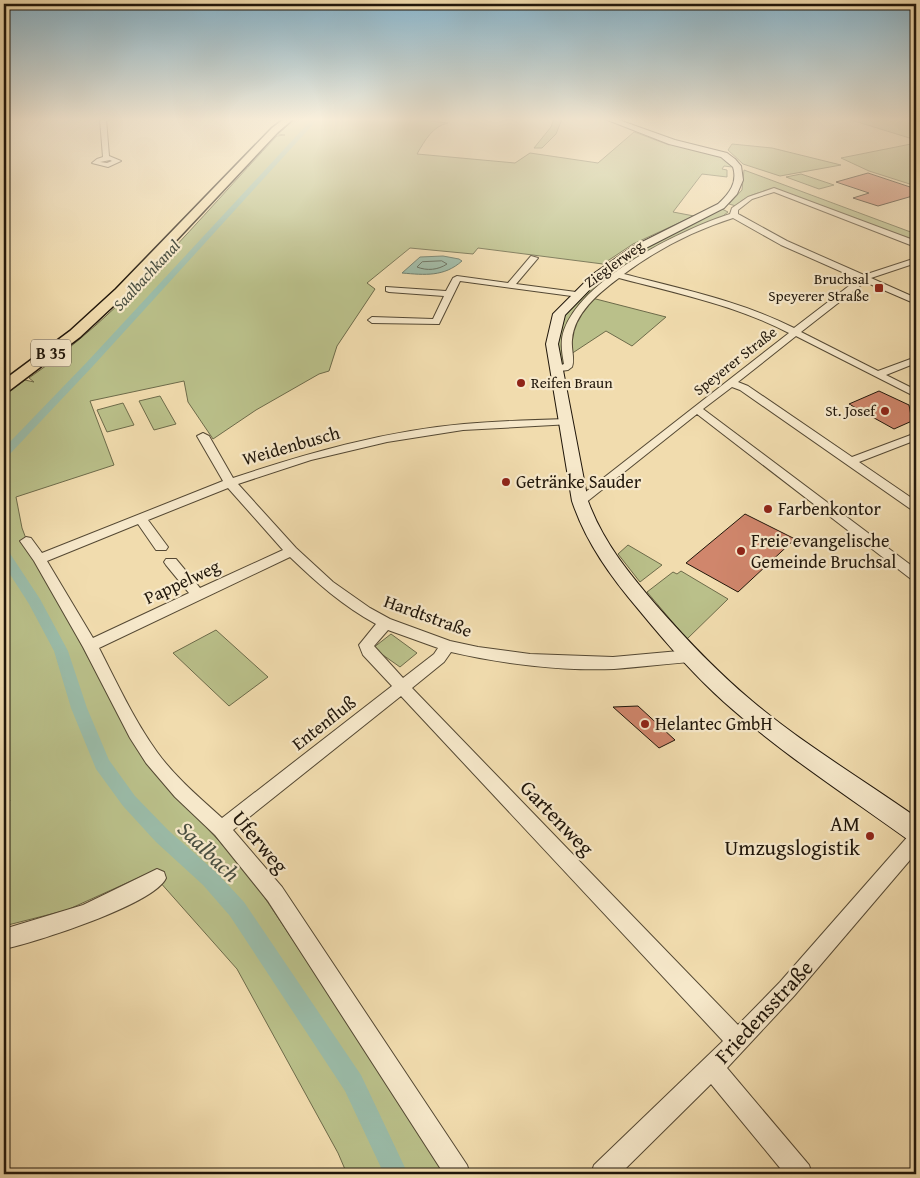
<svg xmlns="http://www.w3.org/2000/svg" width="920" height="1178" font-family="'Gentium Book Plus',serif">
	<rect width="100%" height="100%" fill="#f1dcae"/>
	<filter id="stains"><feTurbulence type="fractalNoise" baseFrequency=".004" numOctaves="4"/><feColorMatrix values="0 0 0 0 .2 0 0 0 0 .09 0 0 0 0 .02 0 0 0 .5 -.17"/></filter>
	<radialGradient id="worn" r=".72"><stop offset=".6" stop-color="#630" stop-opacity="0"/><stop offset="1" stop-color="#630" stop-opacity=".3"/></radialGradient>
	<path fill="#bac08a" stroke="#6d6b4a" d="M295,119h117l36,4c-15,3 -23,17 -31,31l98,9 15,-10 68,10 36,-31 35,13 3,-2c14,4 55,9 60,24l-8,-1 -2,3 5,1v7l-25,-3 -29,38 21,4 -61,28 -30,20 -125,-16 -5,6 -63,-6 -43,35 8,6 -38,57 -8,25 -10,3 -63,36 -43,29 -25,-37 -4,-21 -94,20 24,64 -98,32 6,31 12,32 28,48 60,113 29,47 96,103 201,303h-101l-9,-21 -101,-184 -86,-97 -84,38 -63,16v-121l6,-4 -6,-12v-394l21,-15 9,2 -5,-4c96,-66 169,-159 248,-242l8,-1 -7,-1z
		M554,119h8l-6,15 -14,14h-8l17,-21z
		M848,119h68v21z
		M916,143v43l-47,-15 -28,-13z
		M732,144l40,4 69,17 -61,11 -37,-12 -15,-14z
		M744,170l172,64v9l-142,-54c-14,3 -28,6 -38,17l-7,-2 13,-14z
		M801,174l33,11 -15,4 -33,-12z
		M722,209l6,3 -9,7 -68,34 -59,45 74,19 -34,29 -26,-15 -38,25 1,9 -13,5v-49l20,-26 60,-46 64,-31z
		M160,396l16,28 -22,6 -15,-29z
		M123,403l11,22 -27,7 -10,-22z
		M628,545l34,20 -22,17 -22,-28z
		M681,571l47,28 -41,40 -40,-47 26,-20 4,2z
		M216,630l52,47 -39,29 -56,-53z
		M391,634l26,19 -17,14 -27,-19z"/>
	<path fill="#9bbca9" stroke="#6a7a69" d="M443,256l16,3 3,2c-18,16 -37,14 -60,12l18,-16z"/>
	<g fill="none" stroke-linecap="round" stroke-linejoin="round">
		<path stroke="#5e695a" stroke-width="1" d="M442,261l5,3c-9,6 -20,7 -30,3l5,-5z"/>
		<path fill="#9bbca9" fill-rule="evenodd" d="M312,119h6l-225,247 -85,90 -4,1v-9l83,-86z
			M4,551l5,1 31,47 28,52 19,57 22,52 26,36 33,34 49,43 27,29 117,173 47,99h-24l-39,-83 -115,-175 -27,-31 -47,-43 -33,-36 -27,-37 -25,-61 -17,-57 -25,-47 -25,-39z"/>
	</g>
	<path fill="#d0866c" stroke="#20160a" d="M868,173l48,16v6l-38,11 -25,-8 16,-5 -33,-11z
		M879,391l30,14 3,16 -18,8 -45,-25z
		M745,514l50,25 -57,53 -52,-29z
		M638,706l37,34 -16,8 -46,-41z"/>
	<g fill="none" stroke-linecap="round" stroke-linejoin="round">
		<g stroke="#544833" stroke-width="2">
			<path id="street" d="M100,119h6l3,37 12,5 -13,6 -16,-4 5,-4 6,-2zM110,160l2,1 -5,2 -7,-1z
				M774,188l142,53v5h-3l-139,-54 -22,7 -14,11v4l49,27 77,34 52,-17v5l-45,15 45,20v6l-51,-22 -64,50 77,39 38,-14v6l-30,12 30,15v7l-120,-61 -58,46 10,4 104,71 64,-24v7l-57,22 57,39v10l-4,-1 -172,-120 -8,-3 -29,22 213,160v12l-5,-2 -214,-165 -113,90h-8l-2,-3 215,-168c-54,-28 -113,-40 -170,-55 -20,15 -45,35 -47,62 -1,9 3,19 0,27l-4,3 -15,2v-4l11,-4c-2,-11 -4,-23 0,-34 19,-52 116,-100 166,-116l2,-6 16,-11zM733,218l48,27 77,34 -64,49c-53,-27 -113,-39 -170,-54 32,-24 71,-44 109,-56z
				M531,256l7,2 -22,26 60,8 3,1v4l-119,-16 -21,43 -67,-1 -4,-3 4,-3 61,2 11,-23 -55,-4 -3,-1v-4l60,4 7,-13 4,-2 51,7z
				M567,419l4,1 1,2 -1,2 -108,6 -76,12 -76,18 -73,24 58,64 37,34 37,26 20,11 60,22 28,6 52,7 83,3 77,-7 5,2 2,4 -2,4 -5,2c-25,2 -51,5 -76,7 -52,2 -112,-5 -163,-17l-7,10 -32,26 326,337 42,-43 130,-148 6,-2v21l-122,143 -67,72 82,97 3,9h-27l-74,-90 -91,90h-29l3,-9 129,-124 -322,-345 -168,134 49,57 185,278 3,9h-26l-176,-273 -53,-66 -40,-38 -29,-34 -16,-25 -47,-91 -49,-86 -14,-20 6,-4 5,1 11,15 181,-72 -26,-45 6,-3 6,3 24,42c75,-25 152,-47 231,-54 34,-3 69,-4 103,-5zM228,488l55,62 -83,38 -24,-29h-10l-2,3 2,3 23,28 -96,45 -46,-77 91,-37 18,26h10l2,-3 -20,-27zM290,557c26,25 53,49 86,67l-17,21 4,10 29,31 -170,132c-23,-21 -47,-41 -65,-66 -23,-32 -40,-69 -58,-104zM388,630l50,18 -4,6 -31,24 -29,-32z
				M157,869l7,3 2,6c-11,26 -132,65 -162,71v-20l79,-24z"/>
		</g>
		<g stroke="#20160a" stroke-width="2">
			<path id="secondary" d="M605,119h11l59,21 52,13 8,6 6,7 2,14 -6,14 -13,14 -84,43 -39,27 -36,37 -7,29 30,157c15,41 40,71 68,104 30,34 61,67 96,96 51,43 110,78 164,116v25l-9,-3c-61,-44 -126,-86 -183,-137 -31,-28 -58,-59 -85,-92 -28,-33 -53,-67 -67,-109l-26,-157 7,-30 40,-40 39,-27 86,-43c11,-10 20,-21 15,-37l-12,-10 -52,-13z"/>
		</g>
		<g stroke="#20160a" stroke-width="3">
			<path id="primary" d="M284,119h9l-15,13 -153,163 -45,42 -70,53 -6,2v-12l66,-49 46,-42 156,-161z"/>
		</g>
		<use href="#street" fill="#f6e8ca" fill-rule="evenodd"/>
		<use href="#secondary" fill="#f6e8ca" fill-rule="evenodd"/>
		<use href="#primary" fill="#f1dcae" fill-rule="evenodd"/>
	</g>
	<linearGradient id="sky" x2="0" y2="1"><stop stop-color="#89b7cf"/><stop offset="0.42" stop-color="#f9efdb"/><stop offset="1" stop-color="#f9efdb" stop-opacity="0"/></linearGradient>
	<rect width="920" height="284" fill="url(#sky)"/>
	<g fill="#8f2418" stroke="#f6e8ca" stroke-width="2">
		<rect x="874" y="283" width="10" height="10" rx="2.5"/>
		<circle cx="521" cy="383" r="5"/>
		<circle cx="885" cy="411" r="5"/>
		<circle cx="506" cy="482" r="5"/>
		<circle cx="768" cy="509" r="5"/>
		<circle cx="741" cy="551" r="5"/>
		<circle cx="645" cy="724" r="5"/>
		<circle cx="870" cy="836" r="5"/>
	</g>
	<g text-anchor="middle" stroke-width="4.5" stroke-linejoin="round" paint-order="stroke">
		<g font-size="15" fill="#20160a" stroke="#f6e8ca">
			<text transform="translate(614 264) rotate(-36)" y="5">Zieglerweg</text>
			<text transform="translate(735 361) rotate(-38)" y="5">Speyerer Straße</text>
		</g>
		<g font-size="15" fill="#20160a" stroke="#f6e8ca" text-anchor="end">
			<text x="869" y="284">Bruchsal<tspan x="869" dy="17">Speyerer Straße</tspan></text>
			<text x="531" y="388" text-anchor="start">Reifen Braun</text>
			<text x="875" y="416">St. Josef</text>
		</g>
		<g font-size="16" font-style="italic" fill="#4b5042" stroke="#f6e8ca">
			<text transform="translate(146 275) rotate(-47)" y="6">Saalbachkanal</text>
		</g>
		<rect fill="#f6e8ca" stroke="#605544" stroke-width="1" x="31" y="339.5" width="40" height="27" rx="4"/>
		<g font-size="16" font-weight="bold" fill="#20160a">
			<text x="51" y="359">B 35</text>
		</g>
		<g font-size="18" fill="#20160a" stroke="#f6e8ca">
			<text transform="translate(291 446) rotate(-16)" y="6">Weidenbusch</text>
			<text transform="translate(182 582) rotate(-25)" y="6">Pappelweg</text>
			<text transform="translate(428 616) rotate(20)" y="6">Hardtstraße</text>
			<text transform="translate(324 723) rotate(-38)" y="6">Entenfluß</text>
		</g>
		<g font-size="18" fill="#20160a" stroke="#f6e8ca" text-anchor="start">
			<text x="516" y="488">Getränke Sauder</text>
			<text x="778" y="515">Farbenkontor</text>
			<text x="751" y="547">Freie evangelische<tspan x="751" dy="21">Gemeinde Bruchsal</tspan></text>
			<text x="655" y="730">Helantec GmbH</text>
		</g>
		<g font-size="21" fill="#20160a" stroke="#f6e8ca">
			<text transform="translate(557 818) rotate(46)" y="7">Gartenweg</text>
			<text transform="translate(260 842) rotate(50)" y="7">Uferweg</text>
			<text transform="translate(764 1012) rotate(-47)" y="7">Friedensstraße</text>
		</g>
		<g font-size="21" fill="#20160a" stroke="#f6e8ca" text-anchor="end">
			<text x="860" y="831">AM<tspan x="860" dy="24">Umzugslogistik</tspan></text>
		</g>
		<g font-size="22" font-style="italic" fill="#4b5042" stroke="#f6e8ca">
			<text transform="translate(209 851) rotate(44)" y="8">Saalbach</text>
		</g>
	</g>
	<rect width="920" height="1178" fill="none" stroke="#f1dcae" stroke-width="20"/>
	<rect x="5" y="5" width="910" height="1168" fill="none" stroke="#20160a" stroke-width="2.5"/>
	<rect x="10" y="10" width="900" height="1158" fill="none" stroke="#20160a"/>
	<rect width="100%" height="100%" filter="url(#stains)"/>
	<rect width="100%" height="100%" fill="url(#worn)"/>
</svg>
